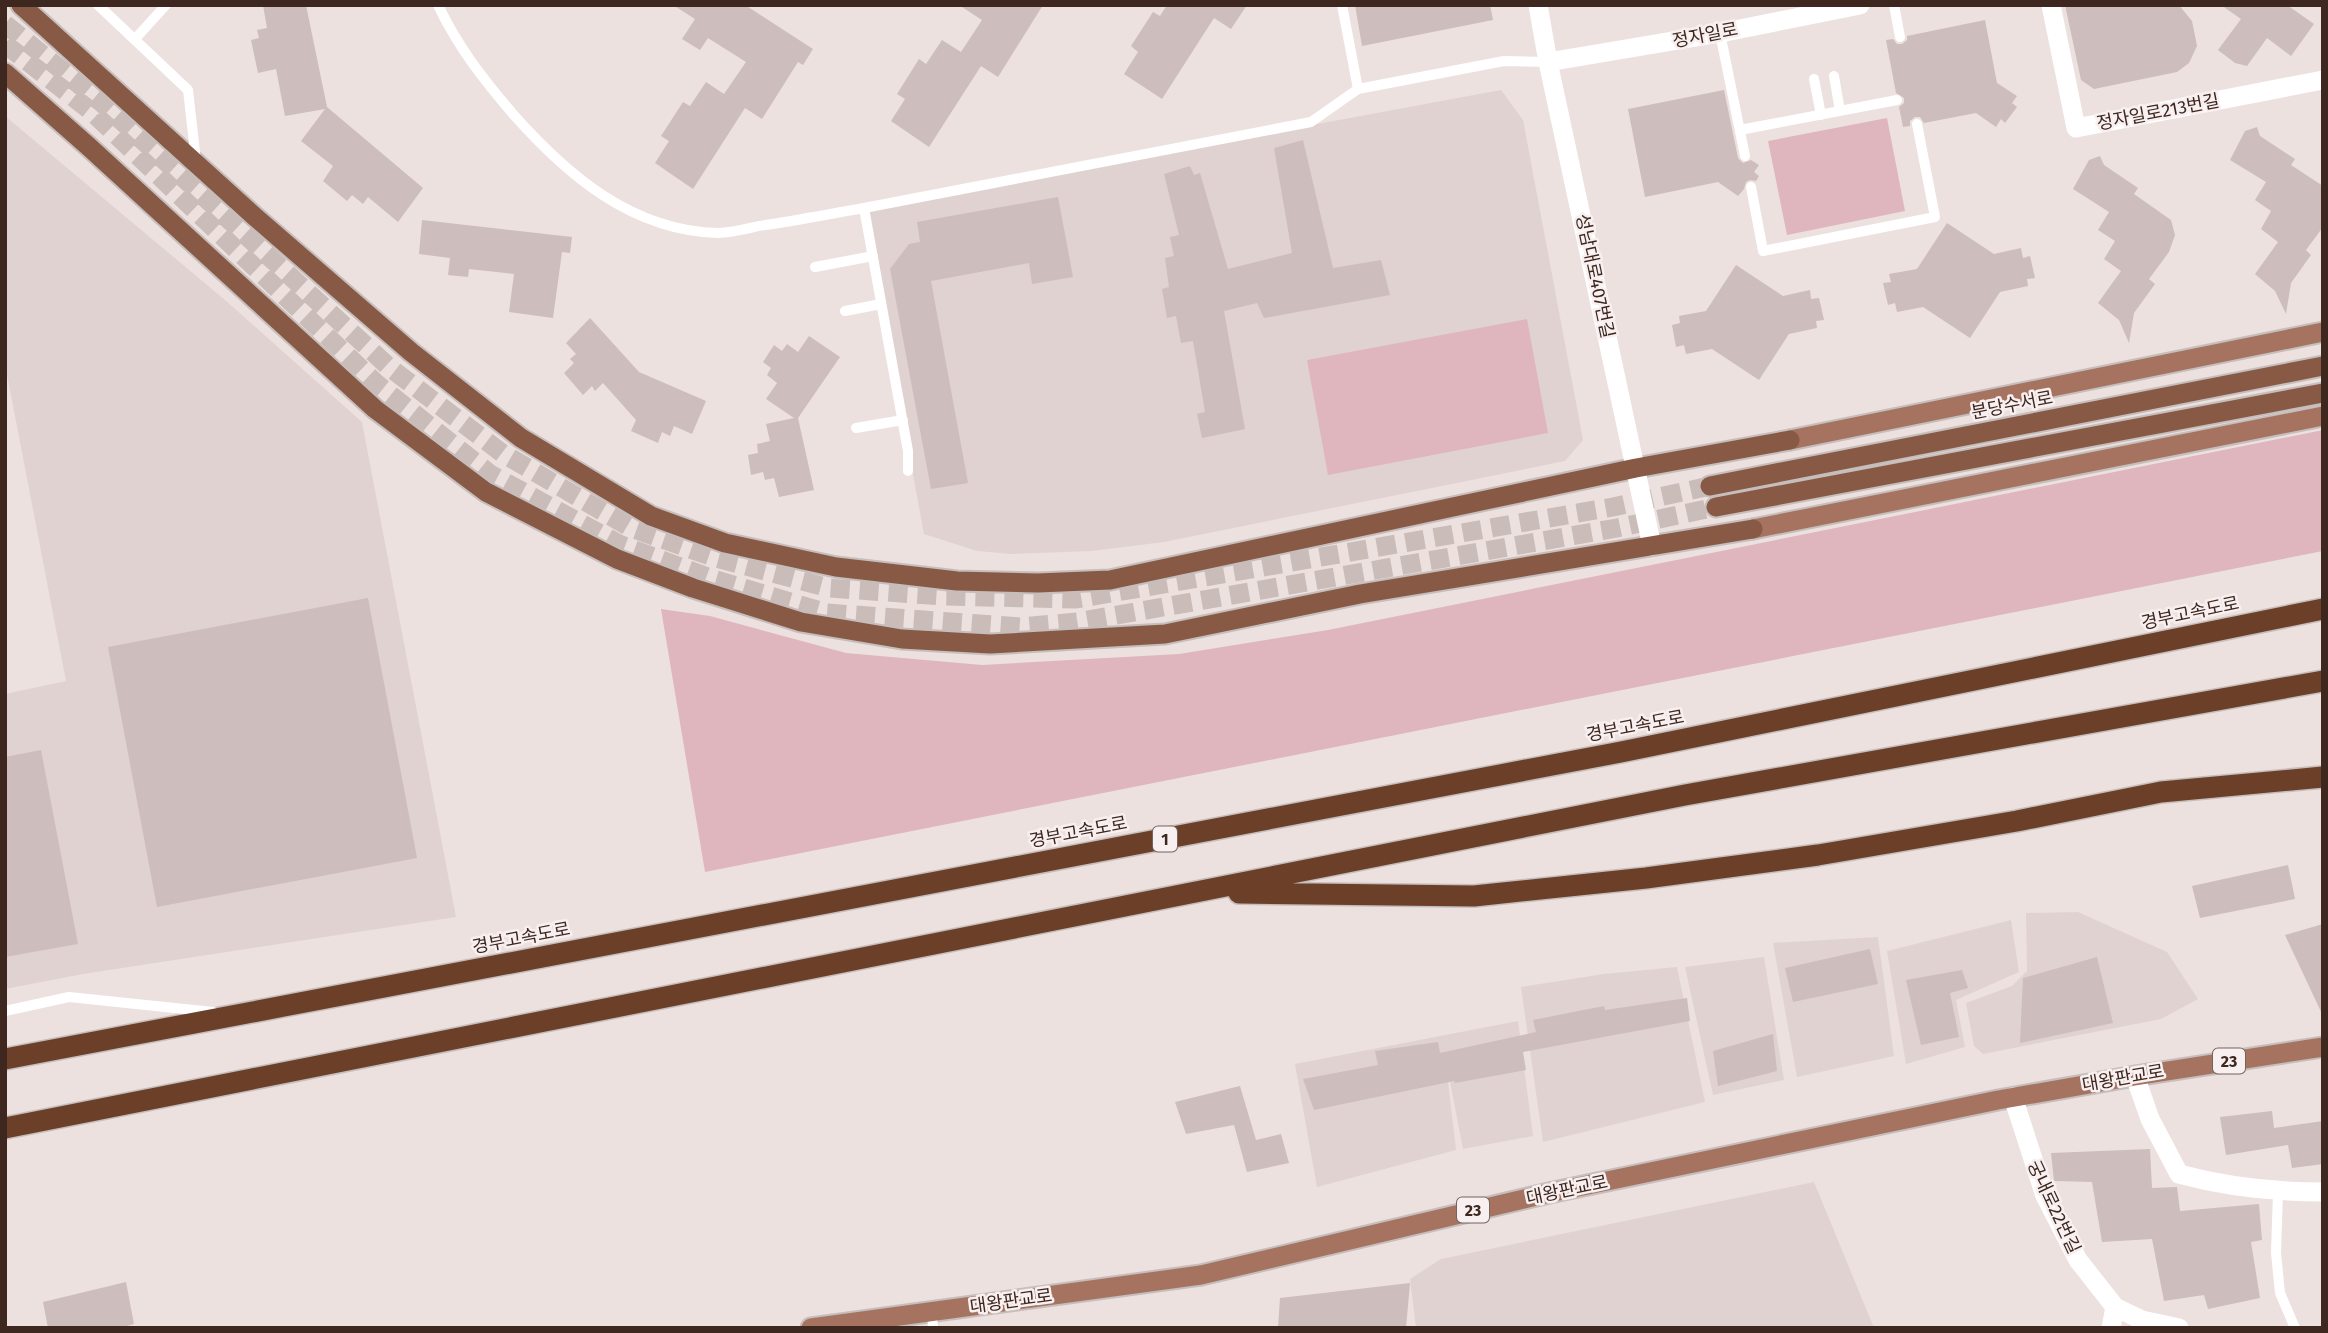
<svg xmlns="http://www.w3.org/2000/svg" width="2328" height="1333" font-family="'Fira Sans','Noto Sans KR',sans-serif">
	<rect width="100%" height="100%" fill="#ece1df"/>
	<path fill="#e0d2d1" d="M1501,90l22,30 60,320 -18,21 -401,81 -72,9 -81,3 -34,-3 -53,-17 -60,-326z
		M5,116l220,184 137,122 94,495 -373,57 -78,15v-295l61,-13 -61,-317z
		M2078,912l89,40 31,47 -37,20 -178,35 -9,-8 -8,-43 46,-17 15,-15 -1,-58z
		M2011,920l8,52 -63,28 9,47 -59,17 -19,-113z
		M1878,937l16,119 -97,21 -24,-134z
		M1764,957l20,123 -71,15 -28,-128z
		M1677,967l28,135 -162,40 -22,-155 83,-13z
		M1518,1021l15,115 -70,13 -18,-93 11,94 -139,37 -22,-123z
		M1814,1182l60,146h-458l-6,-49 31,-20z"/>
	<path fill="#dfb6be" d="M1887,118l18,93 -118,24 -19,-94z
		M1527,319l21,114 -220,42 -21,-115z
		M2323,430v121l-1618,321 -44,-263 49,7 136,37 136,12 197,-11 149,-24z"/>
	<path fill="#cdbdbc" d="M263,5h43l21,102 96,81 -25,34 -30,-25 -5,7 -11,-9 -5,6 -24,-20 10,-15 -32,-25 24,-32 -40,7 -9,-47 -18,4 -7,-33 8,-2 -2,-8 10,-2z
		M673,5h72l68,44 -10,16 -5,-3 -36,57 -17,-11 -52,81 -38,-26 14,-22 -8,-5 22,-34 7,4 16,-24 18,12 22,-32 -38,-24 -8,12 -18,-11 13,-20z
		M959,5h84l-45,72 -17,-11 -52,81 -38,-26 14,-22 -8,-5 22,-35 7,5 16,-24 19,12 21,-32z
		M1167,5h80l-16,24 -17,-11 -52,81 -38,-25 14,-22 -7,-6 22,-34 7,4z
		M1355,5h135l3,15 -131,26z
		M2065,5h114l13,16 5,25 -8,17 -12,9 -83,17 -13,-9z
		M2221,5h66l27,19 -23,32 -24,-18 -20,28 -12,-3 -17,-13 23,-31z
		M1985,20l12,63 20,13 -5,7 5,4 -12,16 -4,-4 -5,8 -20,-14 -52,10 -4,-6h-5l-5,4v5l-7,1 -4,-20 5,-4v-5l-8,-5 -10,-53 7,-1 4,5h5l5,-4v-4z
		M1724,90l14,68 5,5 8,-3 8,5 -5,7 5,4 -3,5 -6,-1 -4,2 -2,7 -6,7 -20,-14 -73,15 -17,-88z
		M2257,127l3,9 35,23 -4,6 32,21v41l-17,23 5,5 -20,28 -5,31 -11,-23 -20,-17 23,-32 -17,-13 10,-18 -16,-11 11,-18 -36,-22 15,-29z
		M1303,140l30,128 48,-8 9,35 -126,23 -7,-15 -33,8 21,118 -43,9 -5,-24 8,-2 -12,-71 -12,2 -5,-27 -9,2 -5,-29 7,-2 -4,-29 9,-2 -4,-19 9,-2 -15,-61 26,-8 4,9 6,-2 28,96 64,-16 -18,-105z
		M2100,156l4,9 34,23 -4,6 37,26 4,15 -6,17 -20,27 6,5 -21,29 -5,30 -10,-23 -21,-17 23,-32 -17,-12 11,-18 -17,-11 11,-18 -36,-23 16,-29z
		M1058,197l15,80 -41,7 -3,-21 -98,18 37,202 -37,6 -41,-220 19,-25 11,-2 -3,-20z
		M422,220l150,17 -2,16 -8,-1 -9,66 -44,-6 5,-38 -45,-5 -1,8 -20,-2 2,-17 -31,-4z
		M1947,223l47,31 27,-6 2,10 7,-2 5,22 -8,1 1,7 -28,6 -30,46 -47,-31 -26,5 -2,-9 -7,2 -5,-22 8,-1 -2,-8 28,-5z
		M1736,265l47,31 27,-6 1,9 8,-1 5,22 -8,1 1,7 -28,6 -30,46 -47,-31 -26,5 -2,-9 -8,2 -4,-22 8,-2 -1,-7 27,-5z
		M590,318l49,54 67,29 -14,33 -18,-8 -4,10 -8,-4 -4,11 -27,-12 5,-11 -33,-37 -8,8 -3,-5 -9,9 -19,-22 10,-10 -4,-4 6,-5 -10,-11z
		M809,336l31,21 -42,61 16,72 -35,7 -5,-19 -9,2 -2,-8 -12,3 -3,-20 10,-2 -1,-9 13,-3 -4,-17 28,-6 -28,-19 11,-16 -10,-8 4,-7 -8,-6 11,-17 8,6 5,-7 11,8z
		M368,598l49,260 -260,49 -49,-260z
		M41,750l37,194 -73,13v-200z
		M2288,865l7,34 -95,19 -8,-32z
		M2323,924v92l-38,-81z
		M1870,949l8,35 -85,18 -8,-34z
		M2097,957l16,66 -93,20 3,-65z
		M1962,970l6,18 -18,5 9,44 -38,8 -15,-65z
		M1687,998l3,23 -167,31 3,18 -71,13 -1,-2 -140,29 -11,-31 75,-14 -3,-14 63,-9 2,11 96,-21 -3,-12 71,-14 1,4z
		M1773,1034l4,37 -59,15 -5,-35z
		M1240,1086l16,54 25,-6 8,29 -42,9 -13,-47 -48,9 -11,-32z
		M2272,1111l2,17 49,-7v43l-31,4 -4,-23 -62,10 -6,-38z
		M2150,1149l2,39 25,-1 3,24 79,-7 3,36 -11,2 9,56 -52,11 -4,-14 -40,6 -12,-62 -50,3 -10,-60 -38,-1 -3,-28z
		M126,1282l8,42 -14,4h-72l-5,-26z
		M1410,1283l-4,45h-128l2,-30z"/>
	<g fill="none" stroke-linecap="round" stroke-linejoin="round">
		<path stroke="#c9bcb9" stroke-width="19" stroke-dasharray="19 10" stroke-linecap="butt" d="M5,24l98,80 286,263 113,86 129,75 85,30 113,30 115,8 132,3 537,-92 97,-21
			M5,44l87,68 285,272 113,90 131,71 92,34 114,34 194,14 56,-5 540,-94 99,-21"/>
		<g stroke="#c5bebc" stroke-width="23">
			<path id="primary" d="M1790,440l533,-108
				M1753,529l570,-113
				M811,1328l390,-53 348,-82 449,-93 137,-24 188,-29"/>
		</g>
		<g stroke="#c5bebc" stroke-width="23">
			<path id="trunk" d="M21,5l233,211 157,136 110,86 130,78 74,27 111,24 121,14 81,2 72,-3 526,-112 154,-28
				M5,73l83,73 287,263 111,83 131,67 76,29 108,34 101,17 88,5 175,-10 195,-40 393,-65
				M1710,486l613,-120
				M1716,507l607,-114"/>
		</g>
		<g stroke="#c5bebc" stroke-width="24">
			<path id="motorway" d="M1239,893l235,3 172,-18 172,-23 199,-34 144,-29 162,-15
				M5,1059l1616,-307 702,-143
				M5,1128l1680,-333 638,-114"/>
		</g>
		<path stroke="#fff" stroke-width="10" d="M98,5l90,85 8,71
			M438,5c20,42 45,74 75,109 54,61 119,117 205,119 13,0 28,-4 41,-7 35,-5 70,-12 105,-18
			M1342,5l16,84 146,-28 44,1
			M1894,5l6,32
			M1720,33l25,123
			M135,39l31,-34
			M1834,76l6,35
			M1814,79l7,36
			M1740,130l157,-30
			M1751,187l12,64 172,-34 -18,-93
			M815,267l58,-11
			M845,311l36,-7
			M856,428l47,-8
			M908,471v-20l-44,-243 447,-86 47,-33
			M5,1011l64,-14 144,15
			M2278,1192l-2,61 4,40 15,35
			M932,1312l1,16"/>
		<path stroke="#fff" stroke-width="19" d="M2051,5l25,123 247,-48
			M2135,1076l15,43 29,55c48,13 95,18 144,18
			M2013,1097l32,99 33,64 37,47 27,13 37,8
			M2111,1328l4,-21"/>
		<path stroke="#fff" stroke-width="19" d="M1538,5l10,57 104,484
			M1548,62l172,-29 140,-28"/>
		<use href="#primary" stroke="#a57360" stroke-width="19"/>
		<use href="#trunk" stroke="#885944" stroke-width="19"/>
		<use href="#motorway" stroke="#6c3f29" stroke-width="21"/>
	</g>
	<g text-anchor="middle" stroke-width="5" stroke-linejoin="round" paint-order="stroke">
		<g fill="#f8f0f0" stroke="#75635e" stroke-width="2">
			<rect x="1153" y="826.5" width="24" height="25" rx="5"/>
			<rect x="2213" y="1048.5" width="32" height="25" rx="5"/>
			<rect x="1457" y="1197.5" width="32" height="25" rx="5"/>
		</g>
		<g font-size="16" font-weight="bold" fill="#3d271f">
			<text x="1165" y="845">1</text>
			<text x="2229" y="1067">23</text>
			<text x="1473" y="1216">23</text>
		</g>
		<g font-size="18" fill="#3d271f" stroke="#f8f0f0">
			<text transform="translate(1705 35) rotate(-11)" y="6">정자일로</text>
			<text transform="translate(2158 112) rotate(-11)" y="6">정자일로213번길</text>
			<text transform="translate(1595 276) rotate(78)" y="6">성남대로407번길</text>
			<text transform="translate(2012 405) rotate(-11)" y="6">분당수서로</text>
			<text transform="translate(2190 613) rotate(-12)" y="6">경부고속도로</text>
			<text transform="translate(1635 726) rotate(-11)" y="6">경부고속도로</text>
			<text transform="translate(1078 832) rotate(-11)" y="6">경부고속도로</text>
			<text transform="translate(521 938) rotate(-11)" y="6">경부고속도로</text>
			<text transform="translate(2123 1078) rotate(-10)" y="6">대왕판교로</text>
			<text transform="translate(1567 1190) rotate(-12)" y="6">대왕판교로</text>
			<text transform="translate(2054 1207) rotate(65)" y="6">궁내로22번길</text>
			<text transform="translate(1011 1301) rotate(-8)" y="6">대왕판교로</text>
		</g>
	</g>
	<rect width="2328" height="1333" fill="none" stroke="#3d271f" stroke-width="14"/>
</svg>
